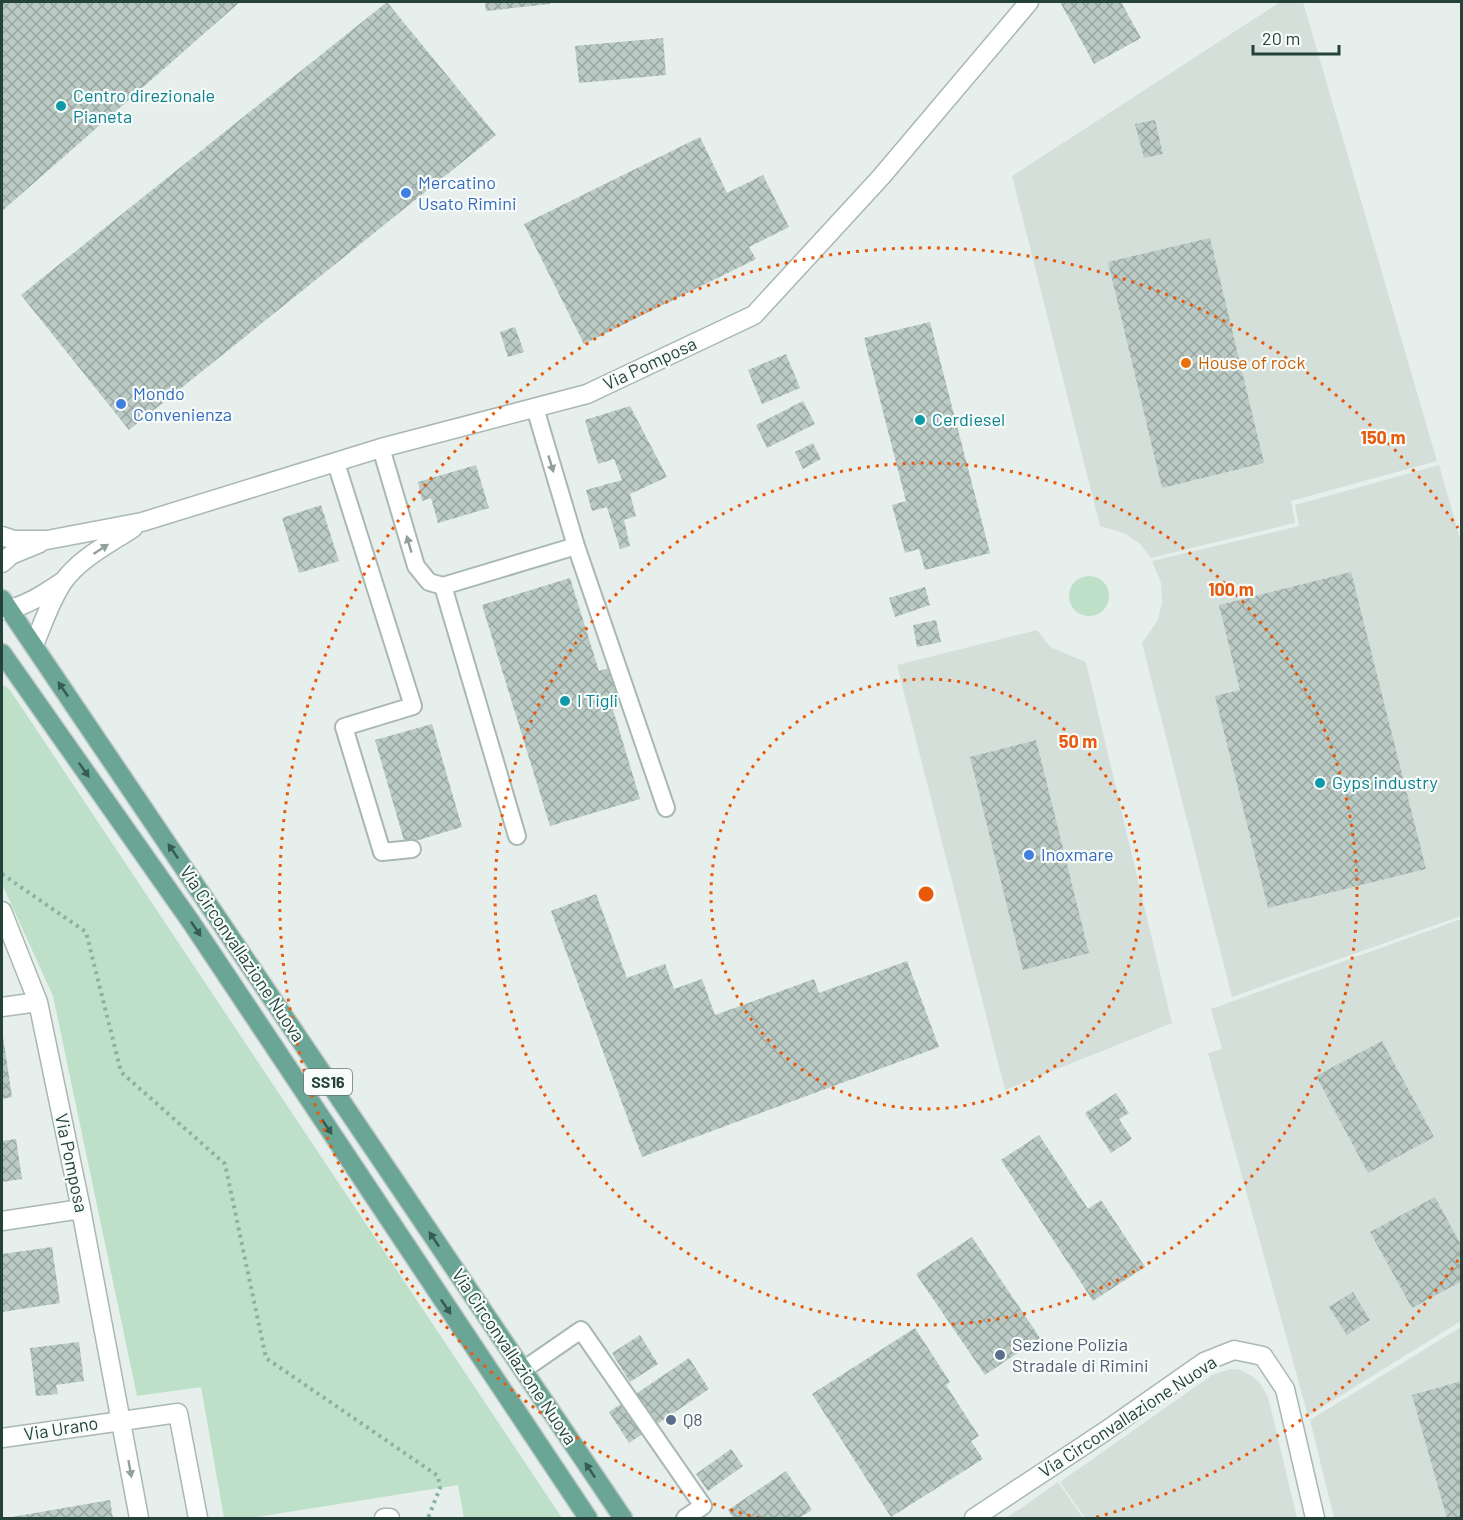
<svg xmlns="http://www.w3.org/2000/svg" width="1463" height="1520" font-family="Barlow,sans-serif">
	<defs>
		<pattern id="building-cross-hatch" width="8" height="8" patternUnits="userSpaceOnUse" patternTransform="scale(1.5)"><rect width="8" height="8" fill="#bbcac4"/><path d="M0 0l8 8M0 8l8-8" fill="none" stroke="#98a6a0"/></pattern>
	</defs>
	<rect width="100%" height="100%" fill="#e6efeb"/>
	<path fill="#d4dfda" d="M1280,2h23l134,459 -146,40 4,22 -144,35 -11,-14 -14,-10 -26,-8 -88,-350z
		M1439,465l22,77v374l-229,81 -90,-354 16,-23 4,-18 -1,-19 -9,-22 147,-35 -4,-21z
		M1037,630l13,17 36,15 86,361 -167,67 -108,-425z
		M1461,919v402l-153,95 -100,-363 14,-4 -11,-40z
		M1461,1327v191h-127l-24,-98z
		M1230,1369l11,1 11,6 8,7 8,14 29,121h-212l-25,-36 152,-107z
		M1058,1482l25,36h-77l14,-9z"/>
	<path fill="#bfe0c8" d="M1069 596a20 20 0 1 1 40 0a20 20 0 1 1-40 0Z
		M2,684l8,6 552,828h-98l-6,-33 -207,33h-27l-23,-131 -64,9 -84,-400 -51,-112z"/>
	<path fill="url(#building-cross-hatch)" d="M2,2h238l-238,209z
		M387,2l109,133 -367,295 -108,-135z
		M485,2h65v2l-64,7z
		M1060,2h61l20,36 -47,26z
		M663,38l3,37 -87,8 -4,-37z
		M1155,120l8,34 -19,4 -9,-34z
		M700,137l27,56 36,-18 26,52 -40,20 7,12 -172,85 -60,-120z
		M1210,238l54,225 -102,25 -54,-226z
		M930,322l60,231 -65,17 -6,-21 -14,4 -13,-48 14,-4 -42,-163z
		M515,327l9,25 -16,5 -8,-25z
		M786,354l14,34 -38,16 -14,-34z
		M803,401l12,23 -48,24 -11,-23z
		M630,406l37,71 -37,17 6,22 -12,4 6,26 -10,3 -13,-42 -15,4 -6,-21 36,-10 -8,-21 -16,5 -13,-44z
		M813,443l8,16 -18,10 -8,-17z
		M476,465l13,43 -51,15 -7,-25 -9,3 -4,-19z
		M321,505l18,56 -40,12 -17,-55z
		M1351,572l75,297 -158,39 -53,-212 25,-6 -21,-85z
		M570,578l29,93 16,-5 10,33 -14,4 29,96 -90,27 -68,-221z
		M925,587l5,18 -35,12 -6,-19z
		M936,620l5,22 -24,5 -4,-22z
		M432,724l30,103 -57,17 -30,-104z
		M1036,740l53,213 -66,17 -53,-213z
		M596,894l31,84 38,-14 9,25 28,-10 13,36 99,-36 5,14 88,-32 32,86 -297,110 -91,-246z
		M2,1036h1l9,61 -10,2z
		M1382,1041l52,96 -66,36 -52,-97z
		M1116,1093l13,20 -10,6 13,20 -21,14 -26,-40z
		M1039,1135l49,74 13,-9 44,67 -52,34 -92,-141z
		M16,1139l6,40 -20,3v-41z
		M1435,1197l27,50v34l-50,27 -42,-76z
		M972,1237l68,101 -55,37 -69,-101z
		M52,1247l8,56 -58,9v-58z
		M1353,1292l17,28 -23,15 -18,-28z
		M915,1328l35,54 -4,3 33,51 -8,5 12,18 -92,58 -79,-123z
		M640,1335l18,29 -28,18 -18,-29z
		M79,1342l5,39 -28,4 2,9 -22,2 -6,-48z
		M689,1358l20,31 -80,54 -20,-31z
		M1462,1381v137h-15l-35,-123z
		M731,1449l12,17 -35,25 -12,-17z
		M786,1471l26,39 -13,8h-66l-5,-8z
		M110,1500l3,18h-101v-1z"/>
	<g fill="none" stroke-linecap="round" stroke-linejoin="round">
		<g stroke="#a8b8b2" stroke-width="20">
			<path id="service" d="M535,408l41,138 90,262
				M381,448l35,118 13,16 14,4 133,-40
				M336,463l77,243 -69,21 38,125 30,-3
				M443,586l74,250
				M523,1370l58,-40 122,176 -18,12"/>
		</g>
		<g stroke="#a8b8b2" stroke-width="21">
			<path id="minor" d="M2,536l12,4h33l95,-18 239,-74 206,-54 167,-79 127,-138 148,-175
				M2,563l9,-8 29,-12
				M2,610c20,-1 44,-17 60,-28
				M34,645c9,-21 16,-44 29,-63 17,-24 46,-38 70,-54
				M2,911l36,91 43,207 58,309
				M2,1007l36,-5
				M2,1221l79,-12
				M2,1438l176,-25 20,105
				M384,1518h6
				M974,1518l130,-86 100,-70 30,-12 29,6 22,33 30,129"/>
		</g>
		<g stroke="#c2cac8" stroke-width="21">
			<path id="primary" d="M2,599l621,919
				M2,653l189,269 397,596"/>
		</g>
		<path stroke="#86b3a5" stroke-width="4" stroke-dasharray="3 4.5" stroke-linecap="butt" d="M2,874l84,58 35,140 104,92 41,194 172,118 2,12 -12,30"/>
		<use href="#service" stroke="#fff" stroke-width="16"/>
		<use href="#minor" stroke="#fff" stroke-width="18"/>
		<use href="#primary" stroke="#6aa596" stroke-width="18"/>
	</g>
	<defs><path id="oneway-solid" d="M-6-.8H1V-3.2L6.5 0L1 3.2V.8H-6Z" transform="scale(1.5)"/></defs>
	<g fill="#92a09c">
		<use href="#oneway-solid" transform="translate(551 464) rotate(73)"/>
		<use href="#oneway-solid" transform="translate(409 544) rotate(-106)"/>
		<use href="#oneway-solid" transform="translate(101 549) rotate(-33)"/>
		<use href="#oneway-solid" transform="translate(130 1469) rotate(80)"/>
	</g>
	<g fill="#365b51">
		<use href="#oneway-solid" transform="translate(63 689) rotate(-124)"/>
		<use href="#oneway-solid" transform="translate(84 770) rotate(55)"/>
		<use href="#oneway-solid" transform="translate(173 851) rotate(-124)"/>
		<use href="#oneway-solid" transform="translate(196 929) rotate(56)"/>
		<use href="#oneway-solid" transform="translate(327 1127) rotate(56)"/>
		<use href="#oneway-solid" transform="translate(434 1239) rotate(-124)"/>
		<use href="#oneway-solid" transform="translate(446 1307) rotate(56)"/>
		<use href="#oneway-solid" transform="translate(590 1470) rotate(-124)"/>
	</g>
	<g fill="none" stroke="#e8590c" stroke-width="3" stroke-dasharray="3 6">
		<circle cx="926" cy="894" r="215"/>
		<circle cx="926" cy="894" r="431"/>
		<path d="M1458 1260A646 646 0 0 1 1093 1518M759 1518A646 646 0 1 1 1458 528"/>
	</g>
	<g fill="#0f9aa8" stroke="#f7fbf9" stroke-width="2">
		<circle cx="61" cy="106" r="6"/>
		<circle cx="920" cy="420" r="6"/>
		<circle cx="565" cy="701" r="6"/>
		<circle cx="1320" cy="783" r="6"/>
	</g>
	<g fill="#3f7fe0" stroke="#f7fbf9" stroke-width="2">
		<circle cx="406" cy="193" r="6"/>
		<circle cx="121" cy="404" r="6"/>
		<circle cx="1029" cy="855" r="6"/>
	</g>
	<circle fill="#e8710a" stroke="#f7fbf9" stroke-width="2" cx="1186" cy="363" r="6"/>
	<g fill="#5c6f8a" stroke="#f7fbf9" stroke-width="2">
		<circle cx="1000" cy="1355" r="6"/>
		<circle cx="671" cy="1420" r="6"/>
	</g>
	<g text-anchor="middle" stroke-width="4.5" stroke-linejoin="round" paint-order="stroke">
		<rect fill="#f7fbf9" stroke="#637a73" stroke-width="1.5" x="304" y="1069" width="48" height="26" rx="4.5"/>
		<g font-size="16" font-weight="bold" fill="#24423a">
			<text x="328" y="1088">SS16</text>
		</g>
		<g font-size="18" fill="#0d838f" stroke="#f7fbf9" text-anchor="start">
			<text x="73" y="102">Centro direzionale<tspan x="73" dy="21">Pianeta</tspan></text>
			<text x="932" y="426">Cerdiesel</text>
			<text x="577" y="707">I Tigli</text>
			<text x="1332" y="789">Gyps industry</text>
		</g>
		<g font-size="18" fill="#366cbe" stroke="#f7fbf9" text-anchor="start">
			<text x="418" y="189">Mercatino<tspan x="418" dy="21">Usato Rimini</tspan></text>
			<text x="133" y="400">Mondo<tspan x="133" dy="21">Convenienza</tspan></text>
			<text x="1041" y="861">Inoxmare</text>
		</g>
		<g font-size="18" fill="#c56008" stroke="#f7fbf9" text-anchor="start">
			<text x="1198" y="369">House of rock</text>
		</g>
		<g font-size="18" fill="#24423a" stroke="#f7fbf9">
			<text transform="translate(650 364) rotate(-25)" y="6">Via Pomposa</text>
			<text transform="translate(242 954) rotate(56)" y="6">Via Circonvallazione Nuova</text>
			<text transform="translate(71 1163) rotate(78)" y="6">Via Pomposa</text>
			<text transform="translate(514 1357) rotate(56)" y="6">Via Circonvallazione Nuova</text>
			<text transform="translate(1128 1417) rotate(-33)" y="6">Via Circonvallazione Nuova</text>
			<text transform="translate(61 1429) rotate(-9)" y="6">Via Urano</text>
		</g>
		<g font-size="18" fill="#4e5e75" stroke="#f7fbf9" text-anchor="start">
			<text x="1012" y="1351">Sezione Polizia<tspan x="1012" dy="21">Stradale di Rimini</tspan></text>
			<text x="683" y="1426">Q8</text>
		</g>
	</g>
	<circle cx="926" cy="894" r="9" fill="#e8590c" stroke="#f7fbf9" stroke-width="3"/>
	<g font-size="18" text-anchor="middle" font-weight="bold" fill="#e8590c" stroke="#f7fbf9" stroke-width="4.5" stroke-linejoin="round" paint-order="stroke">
		<text x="1383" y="444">150 m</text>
		<text x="1231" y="596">100 m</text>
		<text x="1078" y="748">50 m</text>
	</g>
	<rect width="1463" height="1520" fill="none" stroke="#24423a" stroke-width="6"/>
	<path d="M1253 45v9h86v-9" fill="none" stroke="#24423a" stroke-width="3"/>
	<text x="1262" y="45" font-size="18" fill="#24423a" stroke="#f7fbf9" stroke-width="4.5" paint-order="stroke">20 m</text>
</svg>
